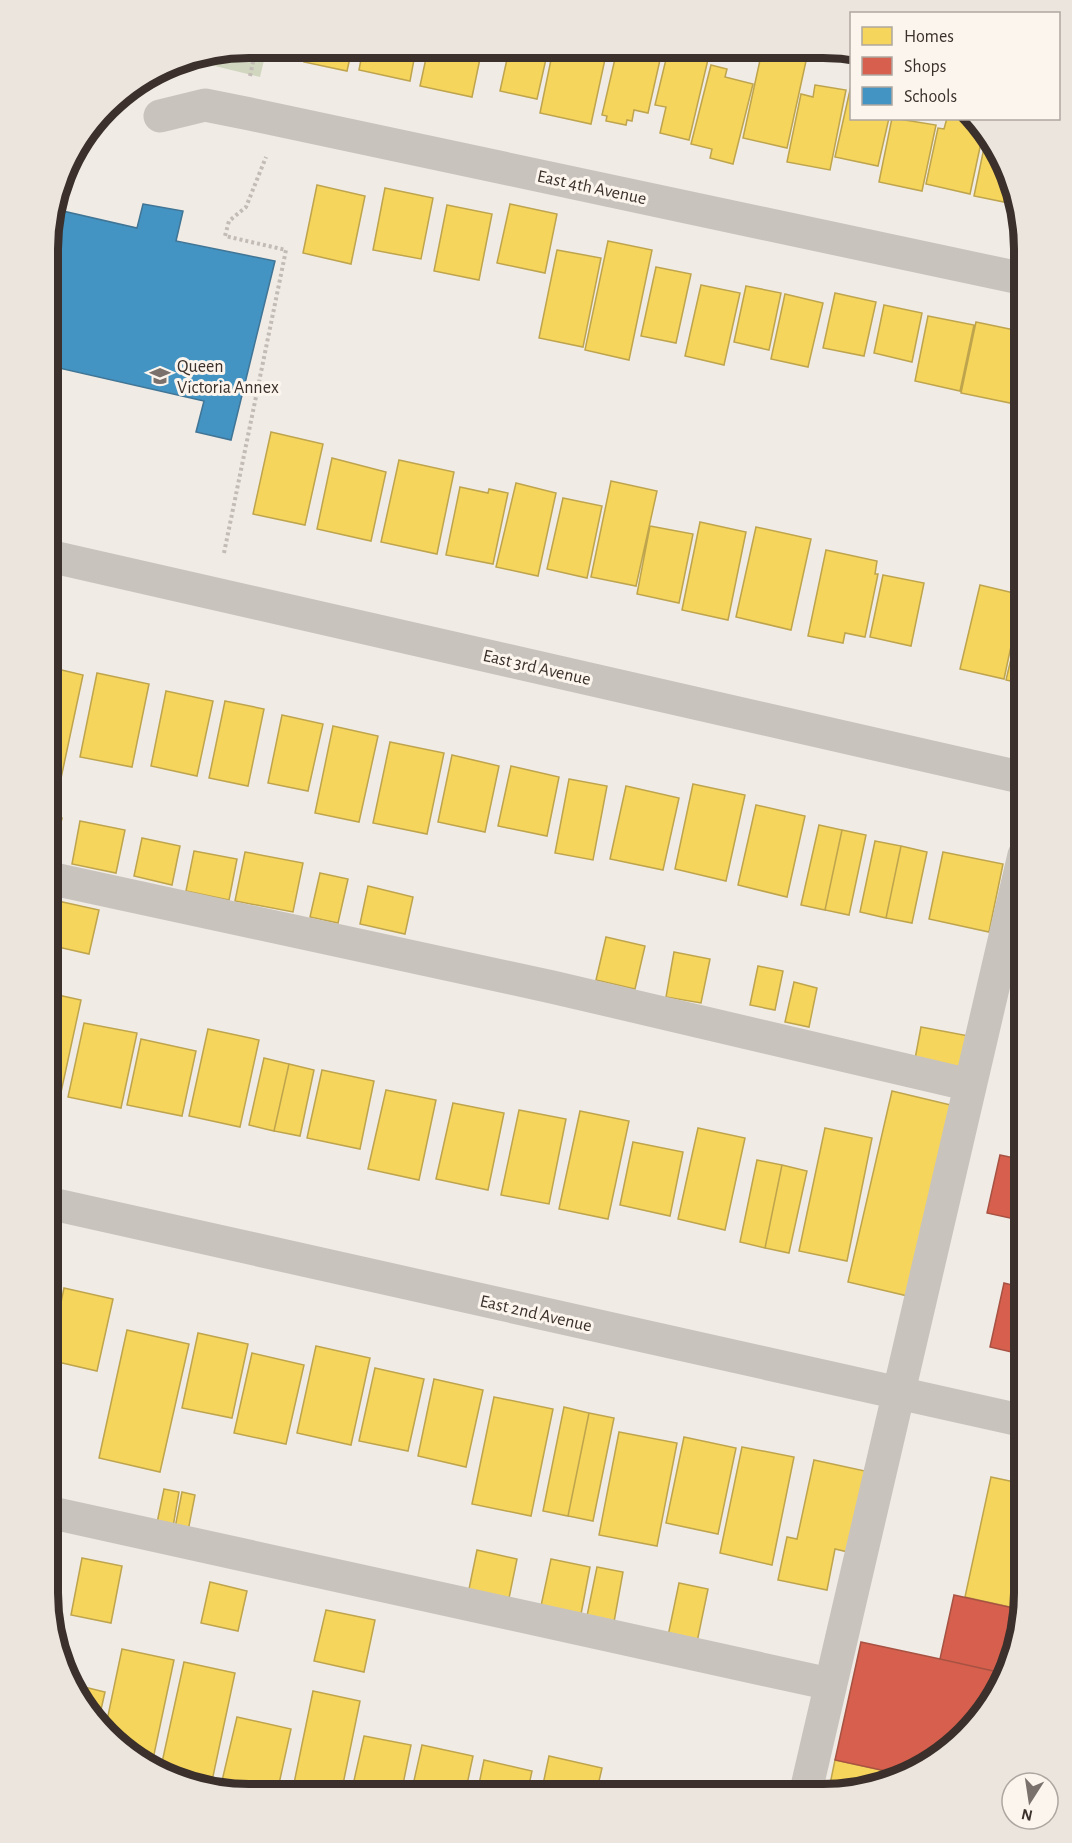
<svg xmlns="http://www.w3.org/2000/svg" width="1072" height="1843" font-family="'Alegreya Sans',sans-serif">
	<rect width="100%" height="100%" fill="#f0ebe5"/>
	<path fill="#d1d6bf" d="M249,48h18l-7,29 -70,-17z
		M74,153l-7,33 -6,-1 8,-25z"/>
	<path fill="#f6d55c" stroke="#bea44d" stroke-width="1.5" d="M307,48l45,1 -5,22 -43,-9z
		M363,49h53l-6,32 -51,-11z
		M428,49h54l-10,48 -52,-11z
		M509,50h39l-11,49 -37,-8z
		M553,50h54l-16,74 -51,-11z
		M617,50l45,1 -14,62 -14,-3 -2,11 -5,-1 -1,5 -20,-4 1,-5 -5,-1z
		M668,51h42l-21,89 -29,-7 6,-26 -11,-2z
		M762,51l44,10 -19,87 -44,-10z
		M711,65l16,4 -2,8 28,7 -20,80 -23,-6 2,-9 -21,-5z
		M852,81v37h37l-11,48 -43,-9z
		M815,85l31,5 -16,80 -43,-8 14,-68 12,3z
		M892,118l44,7 -14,66 -43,-9z
		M947,118h22l13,20 -12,56 -44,-10 12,-56 6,1z
		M985,143l28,41 1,5 -7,-2 -3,15 -30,-6z
		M317,185l48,11 -14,68 -48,-11z
		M385,188l48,10 -12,61 -48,-9z
		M510,204l47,10 -12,59 -48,-10z
		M447,205l45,9 -13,66 -45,-9z
		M608,241l44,9 -23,110 -44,-10z
		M557,250l44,8 -18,89 -44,-9z
		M656,267l35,7 -15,69 -35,-7z
		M701,285l39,8 -16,72 -39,-9z
		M746,286l35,7 -12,57 -35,-8z
		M835,293l41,9 -12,54 -41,-8z
		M785,294l38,9 -15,64 -37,-8z
		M884,305l38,8 -10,49 -38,-9z
		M928,316l46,9 -14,66 -45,-10z
		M976,322l48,10v31l-9,41 -54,-11z
		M271,432l52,12 -18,81 -52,-11z
		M332,458l54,14 -15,69 -54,-12z
		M399,460l55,12 -17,82 -56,-12z
		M611,481l46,10 -21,95 -45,-9z
		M516,483l40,10 -18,83 -42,-9z
		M460,487l28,6 1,-4 19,4 -15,71 -47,-9z
		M563,498l39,8 -15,72 -40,-9z
		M700,522l46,10 -18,88 -46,-10z
		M650,526l43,8 -14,69 -42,-9z
		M756,527l55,12 -20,91 -55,-13z
		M826,550l51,11 -2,13h3l-13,63 -20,-4 -2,10 -35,-7z
		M883,575l41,8 -13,63 -41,-9z
		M980,585l42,10 -18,84 -44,-10z
		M1024,604v80l-18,-4z
		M49,667l34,8 -23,108 -11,-3z
		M97,673l52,11 -17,83 -52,-10z
		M166,691l47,10 -16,75 -46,-10z
		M225,701l39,8 -16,77 -39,-8z
		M282,715l41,9 -15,67 -40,-8z
		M333,726l45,10 -19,86 -44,-9z
		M390,742l54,11 -17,81 -54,-11z
		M452,755l47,11 -14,66 -47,-10z
		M511,766l48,11 -12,59 -49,-10z
		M569,779l38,7 -14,74 -38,-7z
		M693,784l52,11 -19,86 -51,-12z
		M626,786l53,12 -16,72 -53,-11z
		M756,805l49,11 -18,81 -49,-12z
		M49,815l13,3 -10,43 -3,-1z
		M80,821l45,9 -9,43 -44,-9z
		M819,825l23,5 -17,80 -24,-5z
		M842,830l24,5 -17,80 -24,-5z
		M142,838l38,8 -8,39 -38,-9z
		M875,841l26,5 -15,72 -26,-6z
		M901,846l26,6 -15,71 -26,-5z
		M194,851l43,8 -8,41 -43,-9z
		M245,852l58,11 -10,49 -58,-11z
		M943,852l60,12 -14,68 -60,-13z
		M320,873l28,6 -10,44 -28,-6z
		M368,886l45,11 -8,37 -45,-10z
		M49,899l50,11 -10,44 -40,-9z
		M606,937l39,9 -10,43 -39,-9z
		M674,952l36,7 -9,44 -35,-6z
		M758,966l25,5 -8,39 -25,-5z
		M794,982l23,6 -8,39 -24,-5z
		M49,993l32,7 -21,97 -11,-2z
		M84,1023l53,10 -16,75 -53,-11z
		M921,1027l48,9 -7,32 -47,-9z
		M208,1029l51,11 -19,87 -51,-11z
		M141,1039l55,12 -14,65 -55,-11z
		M264,1058l25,6 -15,67 -25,-6z
		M289,1064l25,6 -14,66 -26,-5z
		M322,1070l52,11 -14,68 -53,-11z
		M386,1090l50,10 -17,80 -51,-11z
		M892,1091l63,15 -43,191 -64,-15z
		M453,1103l51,10 -16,77 -52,-11z
		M519,1110l47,9 -17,85 -48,-9z
		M580,1111l49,10 -21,98 -49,-10z
		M698,1128l47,10 -20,92 -47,-11z
		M825,1128l47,10 -25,123 -48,-10z
		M633,1142l50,10 -13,64 -50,-11z
		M757,1160l25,5 -17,83 -25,-6z
		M782,1165l25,6 -18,82 -24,-5z
		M64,1288l49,11 -16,72 -48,-11z
		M48,1292l7,1 -7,30z
		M127,1330l62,14 -29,128 -61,-14z
		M198,1333l50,11 -16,74 -50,-10z
		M316,1346l54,12 -19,87 -54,-12z
		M252,1353l52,12 -18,79 -52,-11z
		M375,1368l49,11 -16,72 -49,-10z
		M434,1379l49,11 -17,77 -48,-11z
		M494,1397l59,12 -22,107 -59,-12z
		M564,1407l25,6 -21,103 -25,-5z
		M589,1413l25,5 -21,103 -25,-5z
		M619,1432l58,11 -20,103 -58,-11z
		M684,1437l52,11 -18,86 -52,-11z
		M742,1447l52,10 -22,108 -52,-12z
		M814,1460l51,11 -17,81 -13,-3 -8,41 -49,-10 9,-43 10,2z
		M991,1477l33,7 -1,126 -58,-13z
		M164,1489l15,3 -6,35 -16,-4z
		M182,1492l13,3 -7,36 -13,-3z
		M477,1550l40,9 -9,44 -40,-9z
		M82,1558l40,8 -11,57 -40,-8z
		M551,1559l39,8 -9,47 -40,-8z
		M597,1567l26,5 -9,50 -27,-6z
		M210,1582l37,9 -9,40 -37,-8z
		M679,1583l29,6 -11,53 -29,-6z
		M326,1610l49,10 -11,52 -50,-11z
		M122,1649l52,11 -22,104 -25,-11 -22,-23z
		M184,1662l51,11 -23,108 -51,-14z
		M72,1684l33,8 -7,31 -16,-17z
		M313,1691l47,10 -19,93 -49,-1z
		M237,1717l54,12 -14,64 -55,-12z
		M364,1736l47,9 -10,49h-50z
		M422,1745l51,11 -8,38h-54z
		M549,1756l53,12 -6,26h-55z
		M484,1760l48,11 -5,23h-50z
		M835,1760l69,15 -16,9 -60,10z
		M613,1787l35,7h-37z"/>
	<path fill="#d6604d" stroke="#a85243" stroke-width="1.5" d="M1000,1155l24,5v61l-37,-8z
		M1004,1283l20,5v67l-34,-8z
		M954,1595l69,15 -16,64 -67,-15z
		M861,1642l79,17 67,15 -25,42 -37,38 -41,21 -69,-15z"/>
	<path fill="#4393c3" stroke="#417595" stroke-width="1.5" d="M143,204l40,7 -7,30 99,20 -44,179 -35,-8 8,-31 -154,-35v-142l4,-15 83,19z"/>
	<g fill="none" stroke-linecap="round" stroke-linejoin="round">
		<path stroke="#c2bbb6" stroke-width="4" stroke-dasharray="3 3" stroke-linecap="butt" d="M179,62l16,4
			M250,76l6,-28
			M224,553l62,-303 -61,-14 4,-15 17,-14 20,-50"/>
		<path stroke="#c9c3be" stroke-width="33" d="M160,116l45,-11 45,9 774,165
			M49,556l975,222
			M49,878l503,109 418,98
			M48,1203l976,218
			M48,1512l782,172
			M805,1795l219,-940"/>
	</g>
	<defs>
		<g id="school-bare" transform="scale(1.62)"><path d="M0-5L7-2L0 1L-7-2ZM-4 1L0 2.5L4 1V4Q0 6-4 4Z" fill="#7a716c" stroke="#fbf5ee" stroke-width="2.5" paint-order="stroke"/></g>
	</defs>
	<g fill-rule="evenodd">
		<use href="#school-bare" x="160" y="376"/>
	</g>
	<g text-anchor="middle" stroke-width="6" stroke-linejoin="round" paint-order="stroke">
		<g font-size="18" fill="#3b302b" stroke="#fbf5ee">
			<text transform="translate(592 187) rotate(12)" y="6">East 4th Avenue</text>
			<text transform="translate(537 667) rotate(13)" y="6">East 3rd Avenue</text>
			<text transform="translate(536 1313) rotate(13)" y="6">East 2nd Avenue</text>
		</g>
		<g font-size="18" fill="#3b302b" stroke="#fbf5ee" text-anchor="start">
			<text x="177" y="372">Queen<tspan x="177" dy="21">Victoria Annex</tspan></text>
		</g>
	</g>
	<path d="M0 0H1072V1843H0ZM249 58H823A191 191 0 0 1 1014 249V1593A191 191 0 0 1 823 1784H249A191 191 0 0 1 58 1593V249A191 191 0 0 1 249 58Z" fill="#ece5de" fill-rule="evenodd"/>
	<path fill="none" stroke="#3b302b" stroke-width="8" d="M249 58H823A191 191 0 0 1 1014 249V1593A191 191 0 0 1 823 1784H249A191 191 0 0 1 58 1593V249A191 191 0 0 1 249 58Z"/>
	<rect x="850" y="12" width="210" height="108" fill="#fbf5ee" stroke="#aea6a0" stroke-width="1.5"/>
	<rect x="862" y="27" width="30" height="18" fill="#f6d55c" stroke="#aea6a0" stroke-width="1.5"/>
	<text x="904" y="42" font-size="18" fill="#3b302b">Homes</text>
	<rect x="862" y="57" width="30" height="18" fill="#d6604d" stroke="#aea6a0" stroke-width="1.5"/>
	<text x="904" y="72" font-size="18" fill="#3b302b">Shops</text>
	<rect x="862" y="87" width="30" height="18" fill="#4393c3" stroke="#aea6a0" stroke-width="1.5"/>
	<text x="904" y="102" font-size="18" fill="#3b302b">Schools</text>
	<g transform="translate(1030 1801) rotate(192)"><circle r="28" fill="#fbf5ee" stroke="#aea6a0" stroke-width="1.5"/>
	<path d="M0-4.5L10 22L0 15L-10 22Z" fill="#7a716c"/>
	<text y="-9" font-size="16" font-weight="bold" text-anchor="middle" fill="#3b302b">N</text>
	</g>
</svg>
